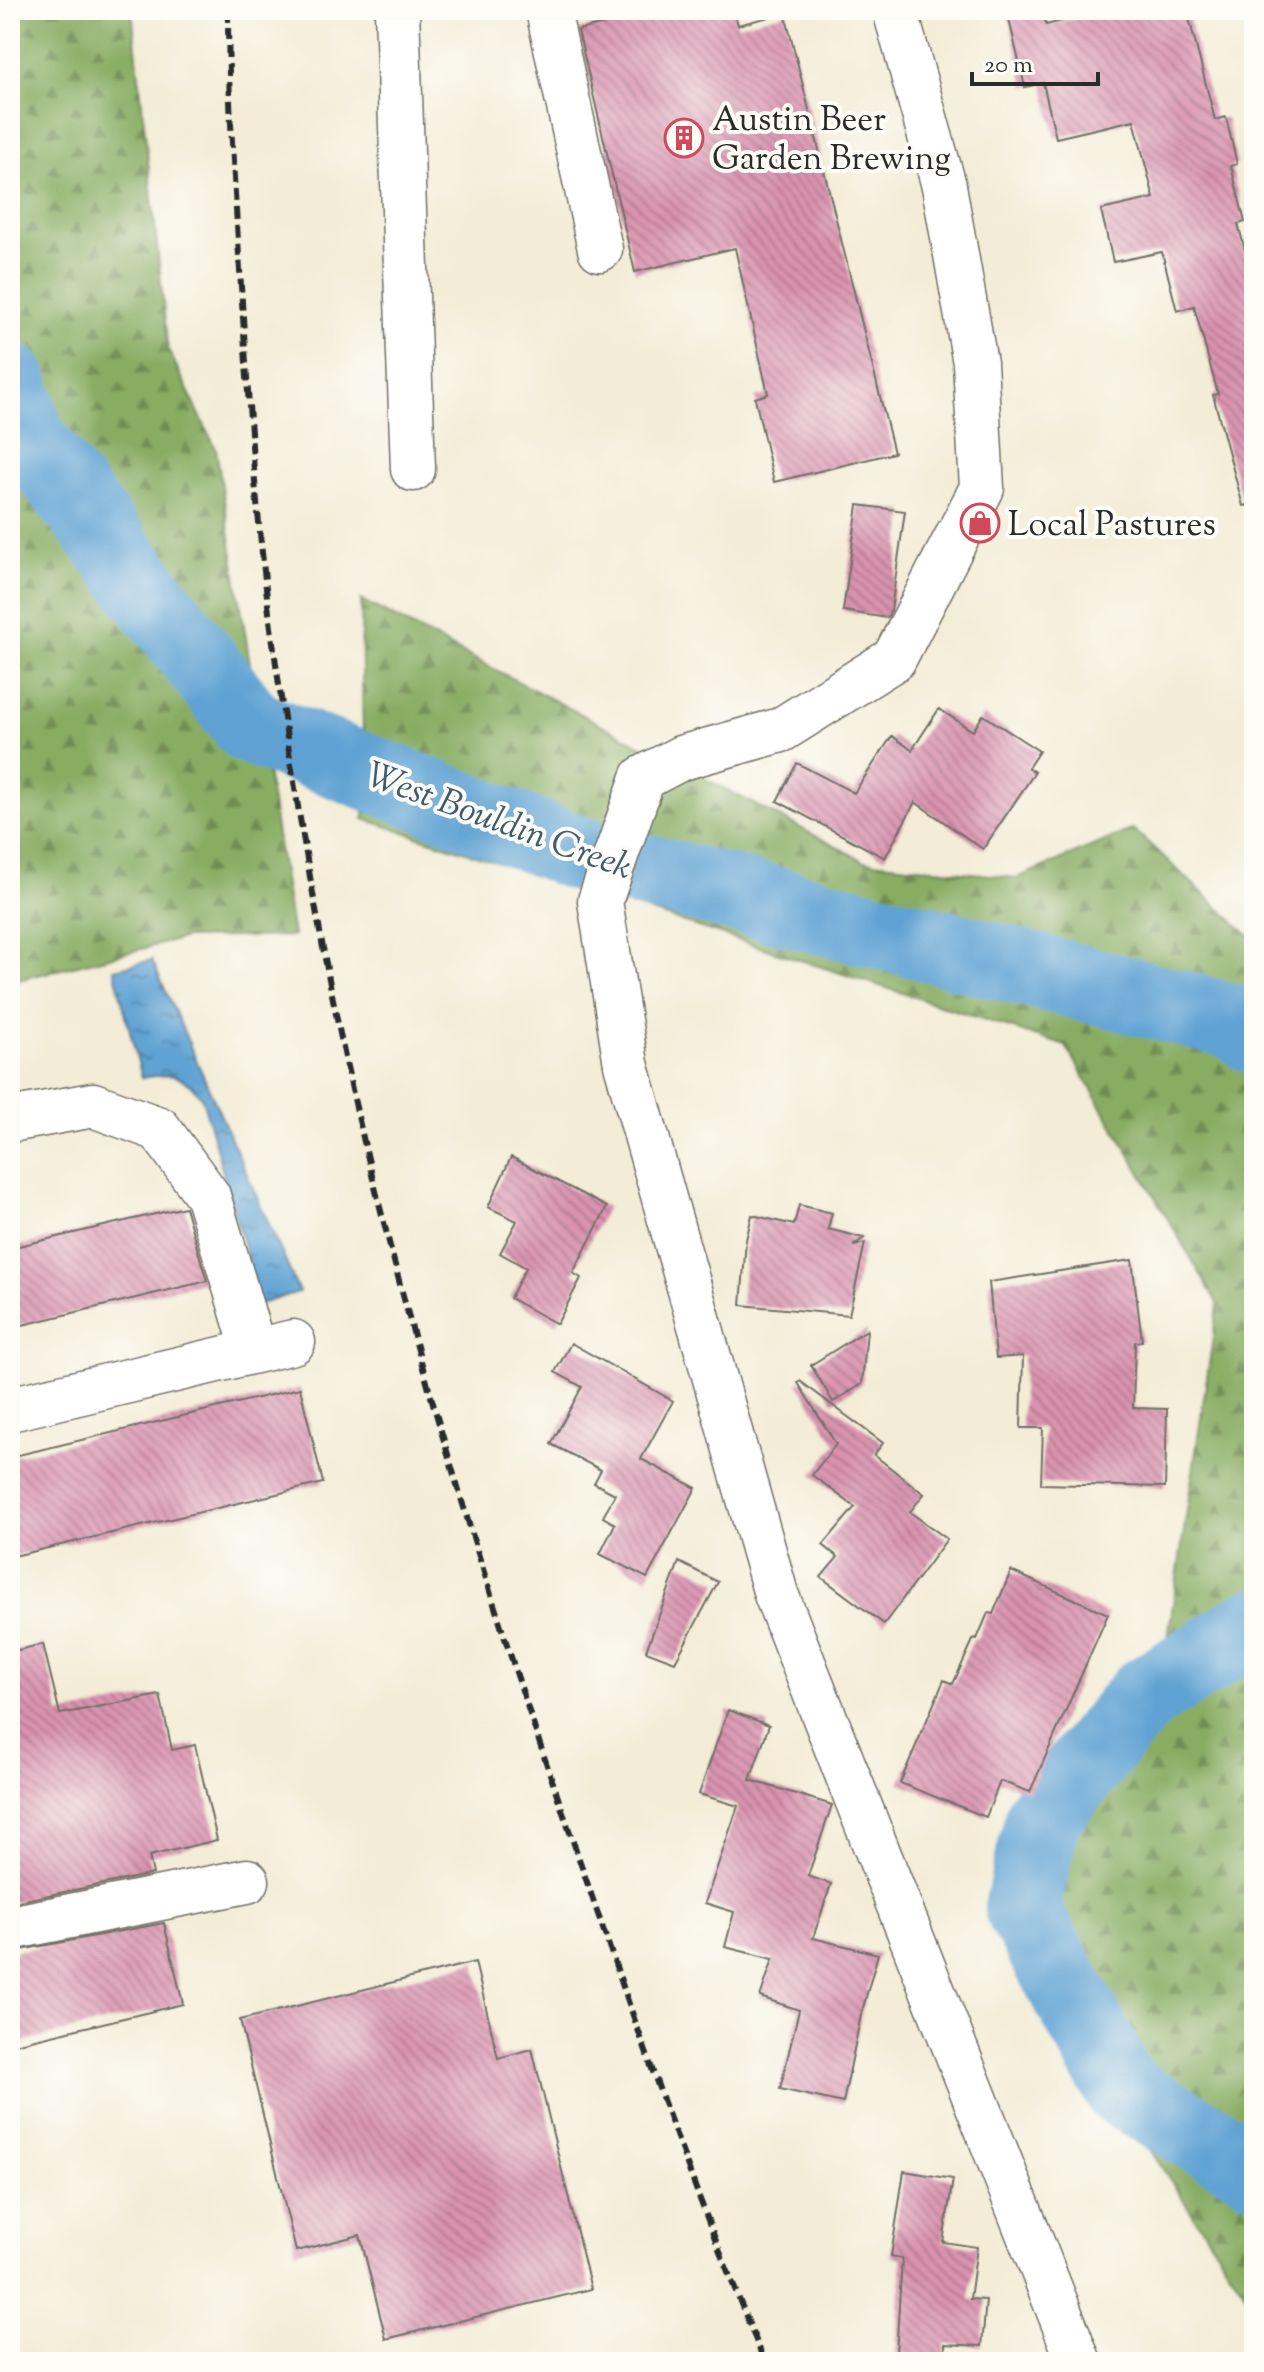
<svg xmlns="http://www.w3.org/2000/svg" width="1264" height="2372" font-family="'Sorts Mill Goudy',serif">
	<defs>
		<pattern id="forest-firs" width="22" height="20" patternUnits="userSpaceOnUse" patternTransform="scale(2)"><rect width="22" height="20" fill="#87ac62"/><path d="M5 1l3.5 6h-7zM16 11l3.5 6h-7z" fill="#6f8c51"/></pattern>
		<pattern id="water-ripples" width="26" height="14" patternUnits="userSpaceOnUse" patternTransform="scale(2)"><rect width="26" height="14" fill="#5ea2d3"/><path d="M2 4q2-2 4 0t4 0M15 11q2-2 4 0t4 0" fill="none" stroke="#4e84ab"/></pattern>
		<pattern id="building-back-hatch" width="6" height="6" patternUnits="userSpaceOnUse" patternTransform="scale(2)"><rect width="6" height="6" fill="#d993af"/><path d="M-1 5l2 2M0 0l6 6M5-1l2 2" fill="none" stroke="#b0788f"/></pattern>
	</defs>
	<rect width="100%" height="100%" fill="#fdfcf7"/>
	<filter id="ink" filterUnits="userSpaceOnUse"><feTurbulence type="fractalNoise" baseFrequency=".0125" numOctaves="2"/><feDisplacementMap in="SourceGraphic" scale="16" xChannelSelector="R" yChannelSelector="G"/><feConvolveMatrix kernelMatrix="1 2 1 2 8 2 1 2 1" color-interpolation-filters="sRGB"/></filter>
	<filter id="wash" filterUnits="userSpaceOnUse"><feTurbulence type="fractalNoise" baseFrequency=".006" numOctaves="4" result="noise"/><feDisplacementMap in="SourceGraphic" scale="32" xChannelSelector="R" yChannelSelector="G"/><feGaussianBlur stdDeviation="1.8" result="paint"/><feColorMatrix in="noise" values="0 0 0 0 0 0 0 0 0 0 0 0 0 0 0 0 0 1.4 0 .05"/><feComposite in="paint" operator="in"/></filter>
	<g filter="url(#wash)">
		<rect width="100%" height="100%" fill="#f3ecd6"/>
		<path fill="url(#forest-firs)" stroke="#596c46" stroke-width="2" d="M10,10h122l36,339 48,100 77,487 -108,2 -175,44z
			M361,600l503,261 153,17 116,-49 121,111v1367l-249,-377v-63l88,-149 71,-54 54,-360 -152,-258 -702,-227z"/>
		<path fill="url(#water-ripples)" stroke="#44667f" stroke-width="2" d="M152,960l147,332 -39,12 -58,-206c-19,-25 -30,-25 -60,-20l-28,-109z"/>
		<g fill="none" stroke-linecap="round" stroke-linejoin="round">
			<path stroke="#5ea2d3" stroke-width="12" d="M10,447l16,-12"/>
			<path stroke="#5ea2d3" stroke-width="76" d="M10,381l16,54 225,292 331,128 653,167 19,14
				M1254,1626l-111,70 -100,120 -21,92 101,183 131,76"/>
		</g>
		<g id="blocks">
			<path fill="url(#building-back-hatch)" d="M666,10h68l4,15 47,-12 109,440 -120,29 -19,-84 13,-4 -33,-146 -100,24 -57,-242z
				M1032,10h10l4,15 59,-15h82l28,110 11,-3 11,47 -6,2 14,56 -7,2 16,59v221l-11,2 -30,-111 5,-1 -24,-88 -17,5 -15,-59 -49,10 -12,-52 53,-12 -20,-78 -78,18 -13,-55 -18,4 -17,-72z
				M858,505l47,6 -14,99 -4,8 -44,-7z
				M939,709l34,22 10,-16 56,36 -11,17 7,4 -52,77 -68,-47 -30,56 -108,-57 20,-38 57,30 38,-57 20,14z
				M511,1157l96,50 -34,66 8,5 -24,46 -47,-26 16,-30 -26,-15 17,-32 -29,-14z
				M799,1205l33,8 -4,16 36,9 -11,8 12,-3 -16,72 -108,-10 5,-65 6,-25 42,10z
				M185,1207l22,74 -197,47v-80z
				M1132,1260l10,81 -7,1 -2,66 34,1 -2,78 -124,-3 2,-56h-22l2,-72 -27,2 -7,-76z
				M867,1330l-5,54 -29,18 -22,-37z
				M571,1343l102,58 -32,58 55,29 -49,90 -47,-24 15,-30 -12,-7 12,-23 -21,-11 7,-13 -50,-26 31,-57 -27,-15z
				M800,1381l83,62 -9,12 50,39 -14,18 37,27 -63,85 -63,-47 17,-20 -15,-12 32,-38 -43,-32 24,-31 -38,-61z
				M300,1388l23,95 -313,74v-100z
				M679,1562l39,20 -43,80 -29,-11z
				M1011,1571l97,43 -78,178 -30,-11 -14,36 -86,-34 44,-103 9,4 21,-46 3,1 11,-26 5,1z
				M43,1644l17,70 100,-19 12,55 23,-5 22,95 -68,16 4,18 -143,29v-251z
				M728,1710l41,15 -19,55 82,25 -24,71 23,8 -18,54 65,16 -17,61 -18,88 -63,-14 19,-79 -39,-13 13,-38 -48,-12 9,-35 -29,-9 33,-97 -39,-12z
				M164,1923l19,81 -173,41v-93z
				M475,1962l23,96 34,-9 59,240 -205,50 -26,-104 -64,16 -56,-231z
				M904,2171l49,8 -10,63 34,5 -7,52 16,1 -4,46 -37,-2v14l-49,-4 6,-96 -11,-2z"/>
		</g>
	</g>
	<g filter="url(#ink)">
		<use href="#blocks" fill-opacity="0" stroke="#716f67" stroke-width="2"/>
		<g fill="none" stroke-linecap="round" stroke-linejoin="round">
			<g stroke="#716f67" stroke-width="47">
				<path id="minor" d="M397,10l16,459
					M548,10l52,239
					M895,10l49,176 31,177 7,125 -88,171 -113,71 -100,28 -38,20 -43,123 26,163 150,530 303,768
					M10,1120l83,-15 66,24 49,67 46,155
					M10,1409l283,-67
					M10,1928l237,-47"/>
			</g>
			<use href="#minor" stroke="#fff" stroke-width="44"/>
			<path stroke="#2b2b2b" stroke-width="6" stroke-dasharray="12 6" stroke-linecap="butt" d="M228,10c0,98 8,195 14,292 5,77 10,155 18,231 7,73 18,146 29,218 21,132 45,265 76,395 57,238 130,470 210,701 59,173 119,347 190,515"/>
		</g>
	</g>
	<defs>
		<g id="building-ring" transform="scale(2)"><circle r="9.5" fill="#fdfcf7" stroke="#d1495b" stroke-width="1.5"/><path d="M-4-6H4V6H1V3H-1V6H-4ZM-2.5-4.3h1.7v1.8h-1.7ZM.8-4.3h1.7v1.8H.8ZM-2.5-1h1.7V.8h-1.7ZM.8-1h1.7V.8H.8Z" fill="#d1495b"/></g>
		<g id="shop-ring" transform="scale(2)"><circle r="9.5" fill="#fdfcf7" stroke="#d1495b" stroke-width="1.5"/><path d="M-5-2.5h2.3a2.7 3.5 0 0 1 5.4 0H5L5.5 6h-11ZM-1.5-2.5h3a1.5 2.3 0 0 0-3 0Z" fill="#d1495b"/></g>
	</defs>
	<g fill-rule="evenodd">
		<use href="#building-ring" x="684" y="138"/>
		<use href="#shop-ring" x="980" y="523"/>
	</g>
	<g text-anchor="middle" stroke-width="8" stroke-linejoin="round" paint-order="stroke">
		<g font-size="34" fill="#2b2b2b" stroke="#fdfcf7" text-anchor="start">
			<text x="712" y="130">Austin Beer<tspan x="712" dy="39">Garden Brewing</tspan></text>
			<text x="1008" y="535">Local Pastures</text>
		</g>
		<g font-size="36" font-style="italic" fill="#3f5b6e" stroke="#fdfcf7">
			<text transform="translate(500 819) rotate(20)" y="13">West Bouldin Creek</text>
		</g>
	</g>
	<rect width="1264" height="2372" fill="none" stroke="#fdfcf7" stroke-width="40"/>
	<path d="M972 72v12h126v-12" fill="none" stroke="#2b2b2b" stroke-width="4"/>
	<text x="984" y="72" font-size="24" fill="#2b2b2b" stroke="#fdfcf7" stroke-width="6" paint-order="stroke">20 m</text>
</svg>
